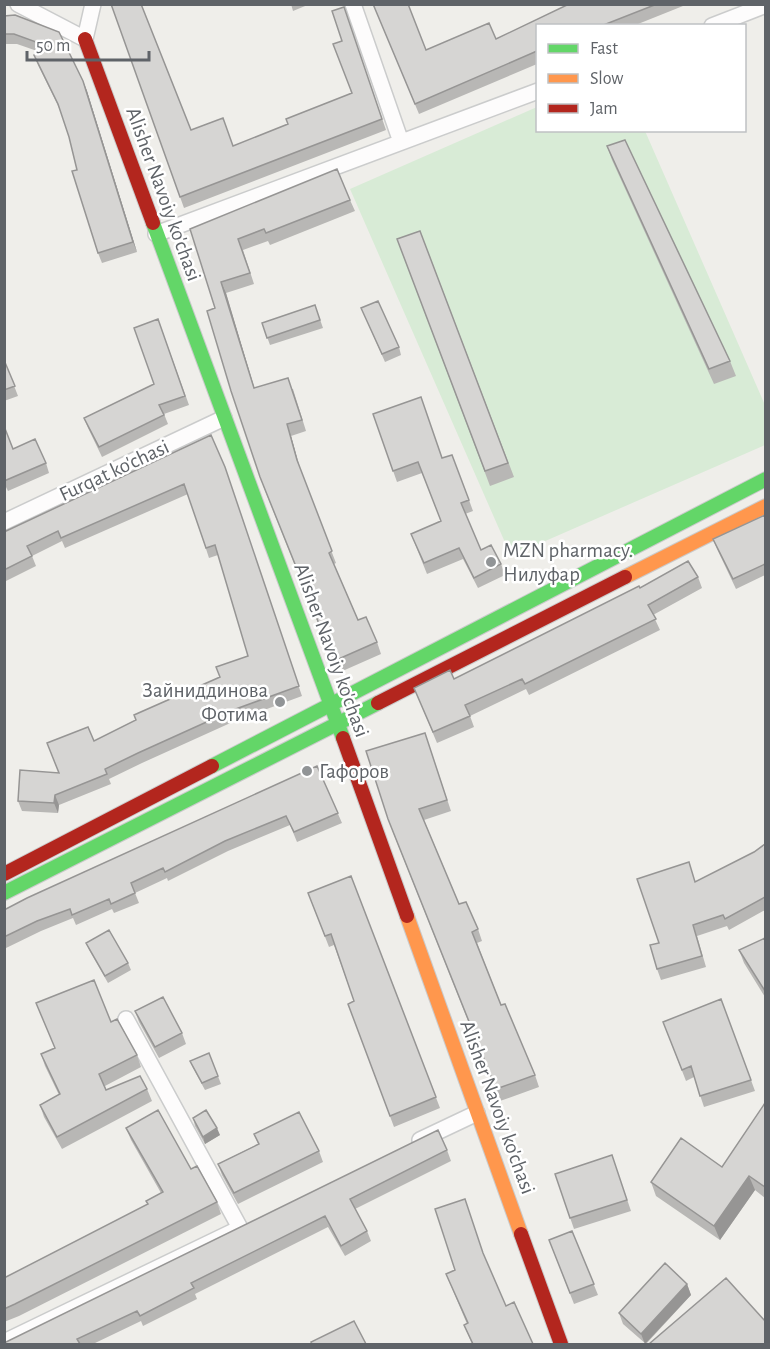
<svg xmlns="http://www.w3.org/2000/svg" width="770" height="1349" font-family="'Alegreya Sans',sans-serif">
	<rect width="100%" height="100%" fill="#efeeea"/>
	<path fill="#d8ebd6" d="M537,107l1,23 107,1 120,274v40l-254,111 -161,-367z"/>
	<g fill="none" stroke-linecap="round" stroke-linejoin="round">
		<g stroke="#cbcccc" stroke-width="18">
			<path id="street" d="M18,4l67,35 8,-35
				M353,4l48,138
				M712,26l54,-21
				M156,234l382,-143
				M4,522l220,-104
				M126,1019l114,209
				M420,1140l57,-27
				M4,1342l230,-111"/>
		</g>
		<g stroke="#cacacb" stroke-width="16">
			<path id="fast" d="M153,223l190,515
				M212,766l554,-287
				M4,893l374,-190"/>
		</g>
		<g stroke="#cacacb" stroke-width="16">
			<path id="slow" d="M625,577l141,-71
				M407,916l114,318"/>
		</g>
		<g stroke="#cacacb" stroke-width="16">
			<path id="jam" d="M85,39l68,184
				M378,703l247,-126
				M343,738l64,178
				M4,874l208,-108
				M521,1234l40,110"/>
		</g>
		<use href="#street" stroke="#fdfcfc" stroke-width="15"/>
		<use href="#fast" stroke="#63d668" stroke-width="14"/>
		<use href="#slow" stroke="#ff974d" stroke-width="14"/>
		<use href="#jam" stroke="#b3261e" stroke-width="14"/>
	</g>
	<path fill="#b8b7b5" d="M111,4l80,126 42,16 55,-22 63,-31 -9,-52 2,-34 42,123 -202,78z
		M291,4h19l-17,7z
		M373,4l53,46 70,-11 73,-35h119l-55,22h-96v38l-118,50z
		M4,16l55,16 24,49 4,10 50,161 -35,11 -4,-10 -29,-116 -8,-25 -23,-47 -4,-10 6,-3 -23,-8h-13z
		M607,146l123,215 6,15 -22,8 -102,-224z
		M350,200l5,11 -85,34 -2,-4 -25,9 11,34 -28,9 28,95 39,1 13,42 -15,5 9,34 36,93 -2,1 24,56 19,22 4,12 -43,19 -74,-185 -49,-180 -25,-79z
		M420,231l94,246 -24,9 -93,-247z
		M315,305l8,23 -53,17 -8,-22z
		M361,308l38,39 2,8 -16,7z
		M158,319l31,86 -25,9 4,10 -66,33 -14,-29 -4,-10 70,-34z
		M4,360l14,36 -14,5z
		M373,414l70,44 26,42 4,11 -8,3 16,36 20,14 4,11 -27,13 -15,-29 -36,15 -16,-40 30,-13 -19,-48 -25,9z
		M4,426l9,23 33,14 3,10 -41,18 -4,-8z
		M211,435l91,261 -65,24 -95,43 -33,16 2,5 -52,21 -1,8 -36,-2 -4,-10 41,-28 35,-32 126,-64 28,-21 -30,-101 -9,3 -21,-64 -123,54 -3,-7 -30,15 4,10 -32,16v-50z
		M765,515v60l-29,14 -19,-40 -4,-10z
		M698,577l4,11 -49,27 7,15 -131,65 -3,-6 -56,27 4,11 -37,16 -23,-55 40,-9 186,-91z
		M425,733l26,78 -27,9 35,84 19,25 4,12 -5,2 24,62 34,70 4,12 -39,14 -108,-271z
		M317,766l25,57 -45,19 -7,-17 -62,26 -60,30 -1,-3 -32,15 4,10 -25,10 -2,-4 -36,16 -3,-7 -32,13 -37,18v-39z
		M765,844v66l-36,20 -2,-4 -30,10 9,31 -45,13 -4,-11 2,-26 37,-61 58,-30z
		M351,876l89,232 -46,19 -46,-123 6,-3 -20,-56 -5,2 -21,-54z
		M765,938v59l-21,-34 -5,-13z
		M86,943l42,20 3,7 -23,13 -19,-33z
		M721,999l34,92 -51,16 -10,-30 -8,4 -23,-59z
		M36,1003l75,19 26,33 4,12 -36,19 1,4 41,-1 5,12 -90,48 -18,-32 -4,-12 19,-10 -14,-29 -4,-12 14,-6z
		M135,1011l47,22 4,11 -27,14 -20,-36z
		M209,1053l12,31 -16,6 -12,-22 -3,-7z
		M765,1103v95l-10,-8 -35,50 -64,-44 -5,-14 71,-15z
		M193,1118l27,17 -15,9 -10,-18z
		M126,1128l65,41 26,33 4,12 -202,102 -15,6v-44l144,-73 -2,-4 15,-8 -30,-53z
		M254,1134l65,17 4,11 -85,42 -16,-29 -4,-11 40,-20z
		M447,1150l4,11 -96,48 12,22 4,10 -26,15 -17,-29 -133,67 2,5 -54,27 -2,-5 -48,23h-89z
		M612,1155l19,56 -57,18 -19,-55z
		M572,1231l26,64 -24,9 -25,-64z
		M446,1274l60,32 27,38h-61l-8,-19 3,-1z
		M687,1284l4,11 -45,49 -23,-20 -4,-11z"/>
	<path fill="#969594" d="M83,81l4,10 50,161 -4,-10z
		M221,282l5,11 32,107 -4,-12z
		M287,424l4,12 10,36 -4,-12z
		M55,795l4,10 -1,8 -4,-10z
		M217,1128l3,7 -15,9 -2,-7z
		M749,1176l6,14 -35,50 -6,-14z
		M687,1284l4,11 -46,49 -4,-10z"/>
	<path fill="#d6d5d3" stroke="#969594" stroke-width="1.5" d="M111,4h30l50,126 32,-12 10,28 55,-22 -2,-5 66,-26 -19,-49 9,-3 -10,-30 12,-4 38,112 -202,78z
		M373,4h35l18,46 63,-27 7,16 73,-35h88l-56,22h-64v25l-122,53z
		M15,15l44,17 24,49 50,161 -35,11 -26,-82 5,-1 -8,-33 -11,-33 -24,-49 16,-8 -36,-13h-10v-18z
		M625,140l105,221 -21,8 -102,-223z
		M337,169l13,31 -84,33 -2,-4 -26,10 12,34 -29,9 33,106 34,-10 14,42 -15,4 10,36 35,91 -3,2 29,67 8,-3 11,25 -43,19 -74,-184 -29,-86 -24,-80 8,-3 -25,-79z
		M420,231l88,232 -23,8 -88,-232z
		M378,301l21,46 -17,7 -21,-46z
		M315,305l5,15 -53,18 -5,-15z
		M158,319l27,77 -26,9 5,10 -65,32 -15,-29 70,-34 -20,-56z
		M4,360l11,26 -11,4z
		M421,397l21,61 10,-3 17,45 -8,3 20,47 10,-5 10,19 -27,14 -15,-30 -35,15 -13,-29 30,-13 -23,-59 -25,9 -20,-57z
		M4,426l9,23 22,-10 11,24 -42,18z
		M211,435l14,32 74,219 -66,24 -95,43 -33,16 2,5 -52,21 -1,8 -36,-2 2,-31 39,3 -12,-30 41,-16 6,14 42,-21 -2,-5 86,-38 -4,-10 32,-11 -33,-111 -9,3 -22,-64 -123,54 -3,-7 -31,15 5,10 -28,14v-38z
		M765,515v49l-32,15 -20,-40z
		M688,561l10,16 -50,28 8,14 -131,65 -3,-5 -57,26 5,11 -37,16 -19,-44 36,-18 4,9 185,-93 1,2z
		M425,733l22,67 -28,9 40,95 7,-2 12,27 -6,3 29,73 4,-1 30,71 -39,14 -108,-270 -22,-68z
		M317,766l21,47 -44,19 -8,-16 -61,25 -60,31 -2,-4 -32,15 4,10 -24,11 -2,-5 -37,16 -2,-6 -33,12 -33,16v-27l23,-12z
		M765,844v53l-40,22 -2,-4 -30,10 9,31 -45,13 -7,-24 9,-2 -22,-64 52,-17 6,20 59,-30z
		M351,876l85,221 -46,19 -42,-112 6,-3 -23,-67 -6,2 -17,-43z
		M109,930l19,33 -23,13 -19,-33z
		M765,938v53l-26,-41z
		M94,980l17,42 6,-3 20,36 -38,19 7,16 34,-14 7,13 -90,48 -17,-32 20,-11 -19,-40 14,-6 -19,-45z
		M163,997l19,36 -27,14 -20,-36z
		M721,999l30,81 -51,16 -9,-30 -9,4 -19,-48z
		M209,1053l9,23 -16,7 -12,-22z
		M765,1103v84l-16,-11 -35,50 -63,-44 30,-44 41,29z
		M158,1110l33,59 6,-3 20,36 -202,102 -11,5v-31l144,-74 -2,-3 17,-9 -37,-64z
		M206,1110l11,18 -14,9 -10,-19z
		M299,1112l20,39 -85,42 -16,-29 41,-20 -5,-10z
		M438,1130l9,20 -97,49 17,32 -26,15 -16,-30 -134,67 3,5 -54,28 -3,-5 -60,28 3,5h-76v-1z
		M612,1155l15,45 -57,18 -15,-44z
		M465,1199l18,54 23,53 8,-4 19,42h-60l-9,-19 4,-2 -22,-49 9,-4 -20,-61z
		M572,1231l22,53 -24,9 -21,-53z
		M665,1263l22,21 -46,50 -22,-21z
		M726,1278l39,43v23h-116z
		M354,1321l12,23h-54l-1,-2z"/>
	<g fill="#919496" stroke="#fff" stroke-width="2">
		<circle cx="491" cy="562" r="6"/>
		<circle cx="280" cy="702" r="6"/>
		<circle cx="307" cy="771" r="6"/>
	</g>
	<g text-anchor="middle" stroke-width="5" stroke-linejoin="round" paint-order="stroke">
		<g font-size="21" fill="#5f6368" stroke="#fff">
			<text transform="translate(164 194) rotate(70)" y="7">Alisher Navoiy ko'chasi</text>
			<text transform="translate(114 470) rotate(-25)" y="7">Furqat ko'chasi</text>
			<text transform="translate(332 650) rotate(70)" y="7">Alisher Navoiy ko'chasi</text>
			<text transform="translate(498 1107) rotate(70)" y="7">Alisher Navoiy ko'chasi</text>
		</g>
		<g font-size="21" fill="#5f6368" stroke="#fff" text-anchor="start">
			<text x="503" y="557">MZN pharmacy.<tspan x="503" dy="24">Нилуфар</tspan></text>
			<text x="268" y="697" text-anchor="end">Зайниддинова<tspan x="268" dy="24">Фотима</tspan></text>
			<text x="319" y="778">Гафоров</text>
		</g>
	</g>
	<rect width="770" height="1349" fill="none" stroke="#5f6368" stroke-width="12"/>
	<rect x="536" y="24" width="210" height="108" fill="#ffffff" stroke="#bfc1c3" stroke-width="1.5"/>
	<rect x="548" y="44" width="30" height="9" fill="#63d668" stroke="#bfc1c3" stroke-width="1.5"/>
	<text x="590" y="54" font-size="18" fill="#5f6368">Fast</text>
	<rect x="548" y="74" width="30" height="9" fill="#ff974d" stroke="#bfc1c3" stroke-width="1.5"/>
	<text x="590" y="84" font-size="18" fill="#5f6368">Slow</text>
	<rect x="548" y="104" width="30" height="9" fill="#b3261e" stroke="#bfc1c3" stroke-width="1.5"/>
	<text x="590" y="114" font-size="18" fill="#5f6368">Jam</text>
	<path d="M27 51v9h122v-9" fill="none" stroke="#5f6368" stroke-width="3"/>
	<text x="36" y="51" font-size="18" fill="#5f6368" stroke="#ffffff" stroke-width="4.5" paint-order="stroke">50 m</text>
</svg>
